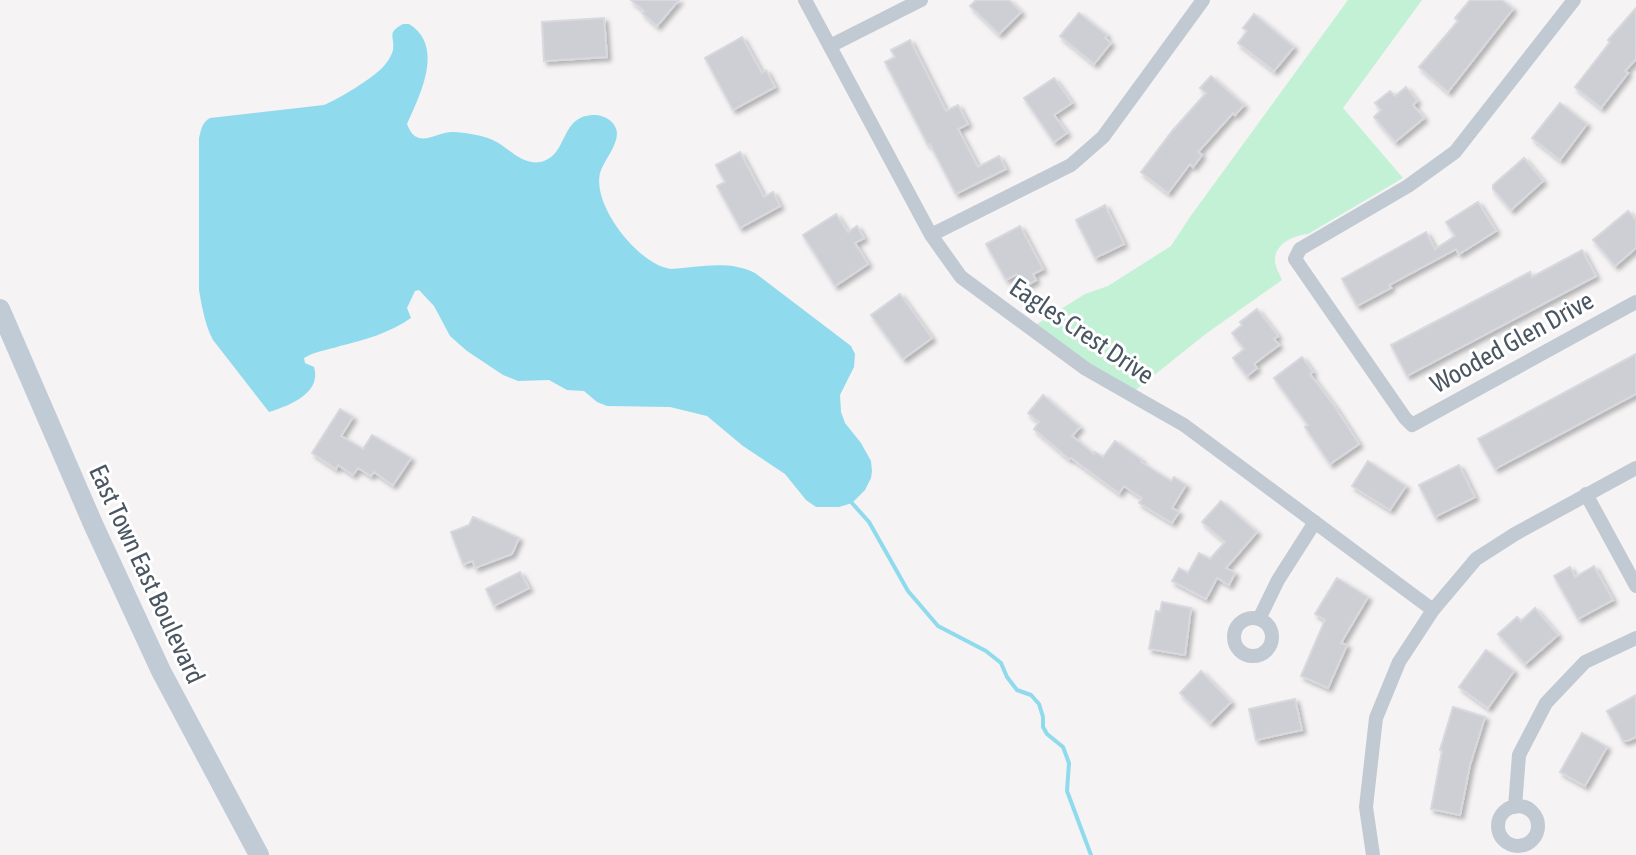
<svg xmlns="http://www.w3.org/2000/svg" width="1636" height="855" font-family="'Asap Condensed',sans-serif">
	<defs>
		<filter id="shadow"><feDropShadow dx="3.5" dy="3.5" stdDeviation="2" flood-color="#0004"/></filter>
	</defs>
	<rect width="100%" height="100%" fill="#f5f3f3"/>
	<path fill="#c3f1d5" d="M1348,0h74l-79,108 60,70 -95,56c-14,1 -34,10 -33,27 0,6 5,14 7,19l-75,53 -74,59 -11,-6 -88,-60 51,-32 23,-8 63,-40 19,-29z"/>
	<path fill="#90daee" d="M403,24h6c36,22 11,71 -2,100 10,27 27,8 46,8 6,0 13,1 18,2 11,2 20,4 29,10 13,9 27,23 44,17 25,-9 16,-47 52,-46 10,1 20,7 21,18 0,14 -13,27 -17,40 -8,33 39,92 71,96 28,-2 59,-9 84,4l96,73 4,8 -1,13 -14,28 1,17 4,11 16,20 10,18 1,10 -1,7 -6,12 -13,13 -13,4h-23l-10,-7 -21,-26 -42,-28 -36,-30 -37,-9 -63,-1 -10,-4 -13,-11 -17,-1 -18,-10 -31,1 -15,-6 -36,-24 -17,-15 -16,-30 -15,-16 -4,1 -8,17 4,10c-21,15 -47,22 -71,28 -12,4 -25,5 -36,12l1,5 9,4c8,26 -25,39 -45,45l-56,-72c-8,-15 -11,-33 -14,-50v-152c2,-8 3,-16 11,-20l114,-13c15,-6 49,-27 59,-38 4,-4 9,-12 10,-17 2,-14 -7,-17 10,-26z"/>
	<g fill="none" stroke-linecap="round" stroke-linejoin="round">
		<path stroke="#90daee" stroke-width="4" d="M852,503l17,19 39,69 30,35 48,25 15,12 6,14 10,13 14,5 8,9 4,13v10l4,7 16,13 6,16 -2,28 24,64"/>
	</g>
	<path fill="#cdcfd5" stroke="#d7d9de" stroke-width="2" filter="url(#shadow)" d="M631,0h48l-22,26 -15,-13 2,-2z
		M976,0h33l12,12 -22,22 -29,-28z
		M1470,0h32l11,9 -65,83 -29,-25 39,-46 -3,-3z
		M1636,8v51l-11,12 3,2 -27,35 -26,-21 35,-45 -2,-2z
		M1079,13l28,22 -2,3 6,5 -17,21 -34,-28z
		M1254,14l40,33 -20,24 -36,-28 9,-12 -4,-3z
		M604,18l3,39 -63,4 -2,-39z
		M742,37l20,36 4,-3 9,17 -42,23 -28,-52z
		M910,40l36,71 12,-6 10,19 -10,5 20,38 21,-11 7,13 -50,25 -26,-50 -2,1 -43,-83 10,-5 -4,-7z
		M1211,76l33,29 -9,10 -2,-2 -35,39 4,3 -9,12 -3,-3 -22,29 -27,-21 32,-42 33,-37 -6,-5z
		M1054,78l18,25 -18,12 13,18 -13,9 -30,-44z
		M1406,87l11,14 -4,4 11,13 -29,24 -21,-25 7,-7 -6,-7 15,-12 5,5z
		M1560,103l27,21 -27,36 -28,-22z
		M740,152l24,45 9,-5 7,14 -40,22 -23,-42 8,-4 -9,-17z
		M1524,158l19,23 -32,29 -18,-21v-4z
		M1478,202l18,29 -37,23 -3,-5 -67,36 2,3 -34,18 -15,-27 84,-47 9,17 20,-13 -9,-14z
		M1105,205l19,39 -29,14 -19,-38z
		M1628,211l8,9v28l-21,18 -22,-26z
		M836,214l12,18 9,-6 7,12 -9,5 13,21 -33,22 -32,-51z
		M1020,226l23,43 -10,5 3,6 -12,7 -7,-13 -11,6 -20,-36z
		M1582,250l14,26 -189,100 -16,-31 139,-73 2,5z
		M900,294l32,44 -29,21 -32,-44z
		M1257,309l21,27 -4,3 5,6 -25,19 3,4 -10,8 -14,-18 11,-9 -12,-16 10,-8 -2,-3z
		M1636,354v40l-141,75 -17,-30z
		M1302,357l11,15 -3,2 25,33 24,37 -29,20 -25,-37 3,-2 -34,-47z
		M1043,395l37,32 -8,9 22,18 1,-2 8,5 12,-16 27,19 -1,2 30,19 3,-4 12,8 -14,23 7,4 -7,11 -33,-20 3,-5 -18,-12 -5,7 -48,-35 -2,1 -35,-30 5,-7 -11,-9z
		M340,409l13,8 -12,19 22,13 9,-14 39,23 -18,27 -19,-13 -3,4 -13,-8 -5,7 -15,-10 -2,4 -24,-16z
		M1368,461l38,25 -16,24 -38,-24z
		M1459,465l16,32 -40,20 -16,-32z
		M1221,501l36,31 -31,36 9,5 -6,12 -12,-7 -11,21 -34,-18 7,-13 9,5 11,-20 11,6 15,-17 -23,-20z
		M473,517l46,21 -7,16 -37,14 -2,-7 -10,3 -12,-32 18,-7z
		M1594,566l19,34 -35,19 -24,-43 16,-9 5,10z
		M520,572l9,16 -35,18 -8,-17z
		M1337,578l31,19 -27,46 6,2 -19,43 -27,-12 24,-56 -10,-6z
		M1162,602l29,6 -6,47 -36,-6 7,-38 4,1z
		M1535,608l23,27 -33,29 -27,-30 19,-17 4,4z
		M1486,650l28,21 -26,37 -29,-21z
		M1201,671l30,31 -21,21 -30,-30z
		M1636,695v42l-9,4h-4l-16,-30z
		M1295,699l7,31 -46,10 -7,-31z
		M1453,707l32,10 -15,48 -10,50 -29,-6 11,-58 -2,-1z
		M1582,733l25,14 -22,39 -25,-14z"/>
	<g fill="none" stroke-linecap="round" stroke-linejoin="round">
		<path stroke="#c1cad2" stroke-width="14" d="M805,0l126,235 30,42 125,92 98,56 249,185
			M1574,0l-119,152 -47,34 -108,63 -5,10 110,159 7,7 224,-123
			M830,46l91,-46
			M931,235l140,-70 32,-28 100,-137
			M1586,494l50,92
			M1234 637a19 19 0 1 1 38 0a19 19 0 1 1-38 0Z
			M1259,619l19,-39 37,-58
			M1498 826a20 20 0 1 1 40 0a20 20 0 1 1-40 0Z
			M1515,807l4,-52 27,-52 39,-41 51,-24
			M1373,855l-7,-48 10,-89 23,-56 34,-52 43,-51 39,-25 121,-66"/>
		<path stroke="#c1cbd6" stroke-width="20" d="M0,309l93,215 68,147 98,184"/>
	</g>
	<g text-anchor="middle" stroke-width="6" stroke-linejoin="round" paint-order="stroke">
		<g font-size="26" fill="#4a5661" stroke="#fff">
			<text transform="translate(1082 331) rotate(34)" y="9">Eagles Crest Drive</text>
			<text transform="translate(1512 342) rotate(-29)" y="9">Wooded Glen Drive</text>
			<text transform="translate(147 574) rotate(65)" y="9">East Town East Boulevard</text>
		</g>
	</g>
</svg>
